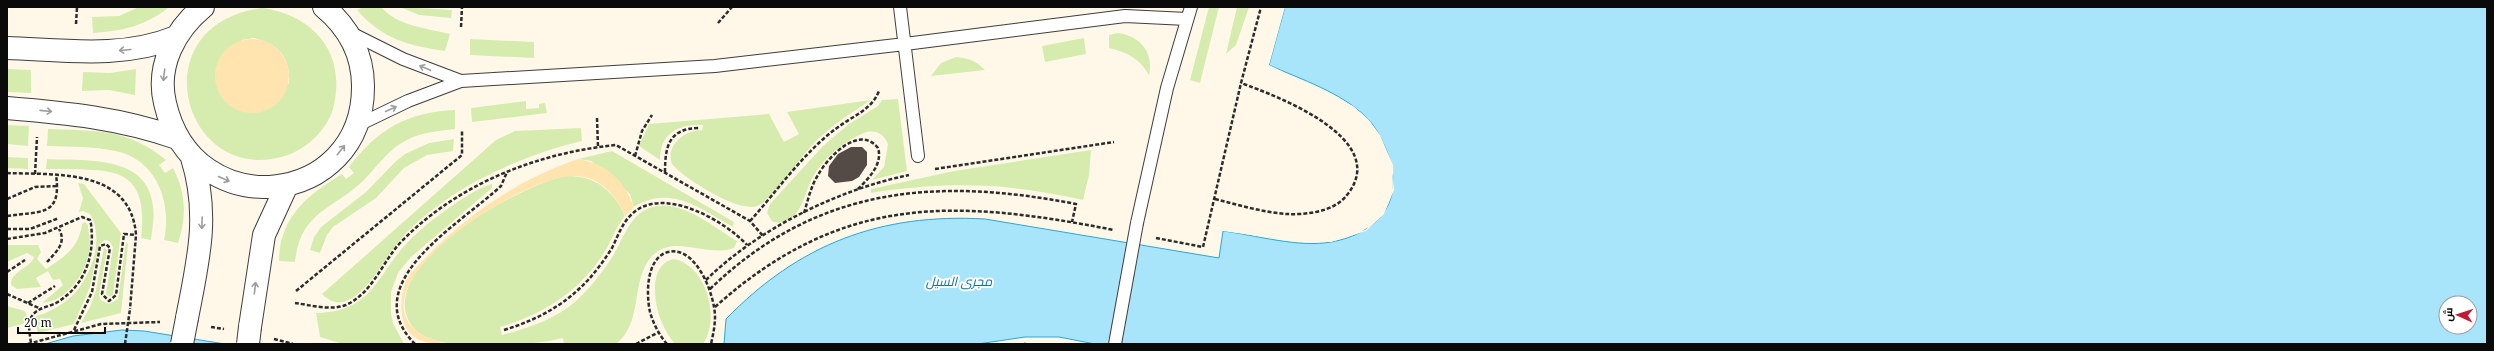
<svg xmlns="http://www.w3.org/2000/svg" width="2494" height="351" font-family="'Noto Serif',Cairo,serif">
	<rect width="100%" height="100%" fill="#fff8e8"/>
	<path fill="#d6ecaf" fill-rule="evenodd" d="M139,7h30c-23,19 -47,24 -76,26l-1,-16 27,-1z
		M364,7h17c16,19 46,21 69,27l-5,17c-36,-5 -63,-12 -88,-41z
		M400,7l52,3 -1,8 -32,-3z
		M1209,7h10l-19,76 -10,-3z
		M1237,7h12l-13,38 -10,9z
		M263,8c53,8 84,47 70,101 -6,20 -25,39 -45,46 -105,36 -151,-132 -25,-147zM254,38c25,6 37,20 35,46l-48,-44z
		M1118,33c23,3 36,20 31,42 -9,-16 -22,-23 -40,-27v-13z
		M1084,38l2,16 -41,8 -3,-16z
		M470,39l64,3v16l-64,-3z
		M956,57c13,1 20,4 29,13l-54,6 10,-13z
		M7,69l24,1v23l-24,-1z
		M136,69l-1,26 -26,-5 -27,1 1,-19 27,1z
		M898,99l9,72 -35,9 12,-13 4,-23c-4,-10 -13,-15 -24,-11 -24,10 -45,29 -55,52 -4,11 -7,22 -15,31 -6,5 -15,9 -22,5l-5,-8 3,-9 53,-58 26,-22 29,-18 4,-6z
		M871,100c-20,13 -40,26 -56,42 -15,15 -42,57 -58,64 -18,7 -73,-27 -85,-42 -7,-19 13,-34 30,-34l1,-5c-25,-1 -43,8 -43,35l-21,-14 10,-22 120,-10 15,28 15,-8 -12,-22z
		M526,101v8l13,-1v-4l6,-1 2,10 -75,9 -1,-14z
		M455,110v19c-16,2 -33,3 -48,11 -19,9 -30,27 -44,41 -31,29 -63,31 -68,81l-16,-1c0,-43 28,-66 63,-87l4,5 8,-6 -5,-6c29,-38 58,-55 106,-57z
		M7,125l22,1 -1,20 -21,-2z
		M581,128l1,13c-62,15 -131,46 -176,92 -18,19 -32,50 -52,64 -12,8 -22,7 -32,-3l174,-154 19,-9z
		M48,129c47,2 80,-1 118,31l-7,5 6,8 8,-5c13,25 14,48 5,75l-14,-3c8,-37 -7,-81 -49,-89 -21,-5 -46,-4 -68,-5z
		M454,139l-1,12 -26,4 -23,13 -28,30 -43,29 -6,8 -7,18 -10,-3 4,-13 7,-10 45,-35 29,-30 10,-8 24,-11z
		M1091,150l-2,25 -6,25c-76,-17 -135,-19 -212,-7v-4l83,-18z
		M612,151l122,71 -1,5c-32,-18 -63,-43 -99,-20l-4,-13 -39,-33 -13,-2z
		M7,157l21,1v11l-21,-1z
		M47,159c37,2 101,-5 106,47 2,11 -1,23 -2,34l-10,-2c9,-78 -35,-67 -95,-69z
		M565,176c29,-1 48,13 60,40 -10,12 -14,27 -23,40 -25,37 -60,59 -102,71l2,8c27,-7 53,-16 74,-34 14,-13 26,-28 37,-45 14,-24 20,-54 56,-50 24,3 48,23 68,35l-3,7c-29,10 -60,-15 -82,8 -22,24 -8,66 -36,88h-52l-1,-6c-27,7 -54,6 -82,6 -25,0 -63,2 -74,-27 -21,-58 112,-131 158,-141z
		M78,183l6,1 37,49 -8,62 -3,2 -4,-3 7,-47 -4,-6 -4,-1 -6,5 -9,42 -16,37 -36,9 -4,-16c14,-4 27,-11 38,-21 19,-19 33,-57 18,-82l-7,-3 -4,1 4,-14z
		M492,184v4l-81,69 -13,16 -7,19v21l2,10 11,21h-61l-23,-7 -4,-24c55,-1 59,-34 89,-68 16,-18 64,-55 87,-61z
		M85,222l3,3c1,9 3,19 1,28 -4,21 -23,49 -47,50l21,-18 -3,-6 -7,1 -5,-9 -12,7 5,9 -24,2 -6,-4c-1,-14 20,-17 23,-28l-7,-4 -20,9v-17h31l3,7 -4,7 9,10c18,-12 33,-21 36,-45z
		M126,242l2,2 -7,69 -40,10 9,-16 6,-17 8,-43 3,3 -8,45 2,5 8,4 9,-5z
		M674,259c32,6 47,59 29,85h-28c-5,-6 -9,-12 -12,-19 -9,-18 -16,-61 11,-66z
		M7,306l18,5 3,7 -5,6 -16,4z"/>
	<path fill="#ffe4b0" d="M215 76a37 37 0 1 1 74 0a37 37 0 1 1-74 0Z
		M578,159c29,5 46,21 56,48l-9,9c-9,-21 -25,-39 -49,-40 -48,-4 -225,107 -157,157 8,6 18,8 28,11 -19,0 -38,-2 -44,-24 -3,-12 -2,-27 3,-39 5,-10 16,-19 24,-28 42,-42 92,-75 148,-94z"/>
	<path fill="#a8e5fb" stroke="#29a6d7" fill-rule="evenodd" d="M1285,7h1202v337h-1392l-36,-7h-34l-47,7h-254l2,-25c73,-75 154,-106 259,-100l234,39 4,-27c32,4 76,17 108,11 50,-9 76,-44 55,-93 -5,-11 -10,-22 -19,-31 -26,-26 -65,-38 -98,-53zM2446,303h24v24h-24z
		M122,330l22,1 81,13h-180l28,-8z"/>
	<path fill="#fff8e8" d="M1283,7h2l-16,58 84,41 15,13 12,16 13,30 1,25 -10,24 -18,17 -35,11 -37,-1 -71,-10v-2l89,12 19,-1 34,-10 9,-8 14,-20 4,-12 1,-12 -6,-24 -9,-18 -12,-16 -15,-13 -17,-10 -67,-31z"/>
	<path fill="#544a46" d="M851,147h11l5,5v13l-8,12 -7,4 -17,2 -7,-7 1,-10 9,-12z"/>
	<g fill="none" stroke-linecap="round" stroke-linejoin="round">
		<g stroke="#3d3d3d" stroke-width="14">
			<path id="service" d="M900,7l18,149
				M349,32l54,27 58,22
				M356,126l52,-25 53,-20 254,-15 190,-22 220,-28 62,3
				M1137,223l30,-135 24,-81"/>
		</g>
		<g stroke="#3d3d3d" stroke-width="24">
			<path id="minor" d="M203,7c-28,23 -47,59 -38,96 28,124 199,104 198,-17 0,-32 -15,-59 -39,-79
				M7,48c57,2 115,11 169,-11
				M7,108c60,5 113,10 170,30
				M187,318c11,-57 23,-103 5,-160
				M250,327l14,-92 23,-50"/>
		</g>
		<path stroke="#2c2c2c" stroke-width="2.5" stroke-dasharray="4 2" stroke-linecap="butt" d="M718,23l14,-16
			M76,24l1,-17
			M461,27l1,-20
			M597,118l1,29
			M635,156l7,-25 10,-16
			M935,169l179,-27
			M665,172c0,-26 4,-44 35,-44
			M7,173c49,2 124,-5 129,62l-6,74
			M35,174l2,-37
			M7,199l28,-12 23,-1
			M1215,199c23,6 47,13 71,15 20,1 48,-2 61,-19 45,-56 -70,-99 -106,-112
			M804,213c4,-13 7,-27 14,-38 10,-18 41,-51 60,-27 5,16 -9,30 -20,41
			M7,216c33,-5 55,1 49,-41
			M750,221c29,-32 55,-71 91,-96 14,-10 31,-16 38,-34
			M7,229h23l29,-11
			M1156,238l47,9 38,-164 20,-76
			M7,239l38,-6 37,-16 8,3 1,4c4,32 -6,62 -35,79 -8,4 -19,5 -24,13 -5,7 -2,19 -1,27
			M47,262c9,-10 20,-19 12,-33
			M7,272l18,-12
			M706,280c52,-51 131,-90 203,-105
			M710,289c107,-103 226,-112 366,-85l-4,18
			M296,291l166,-136v-24
			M7,294l34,15
			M28,303l27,-17
			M295,303c15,2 35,8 51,2 26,-12 35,-40 53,-61 56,-59 137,-91 217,-99l134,76 13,15
			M715,307c127,-114 240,-108 399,-77
			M211,327l13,2
			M74,330l18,-38 8,-46 6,-2 4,4 -8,46 7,7 7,-6 8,-61 12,1
			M504,330c33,-10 61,-25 85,-51 8,-9 16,-20 23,-31 6,-12 10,-25 20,-34 30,-29 92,6 115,31
			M274,339l19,5
			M28,344l73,-20 59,-2
			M415,344c-61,-61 47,-121 86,-158l6,-14
			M636,344l23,-12
			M667,344c-8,-9 -14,-21 -17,-32 -4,-18 -4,-54 18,-60 28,-7 47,43 47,65 0,9 -2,18 -4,27
			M1024,344h2"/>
		<use href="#service" stroke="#fff" stroke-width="12"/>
		<use href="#minor" stroke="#fff" stroke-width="22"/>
		<g stroke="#3d3d3d" stroke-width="14" stroke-linecap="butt">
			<path id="service-bridge" d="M1115,344l22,-121"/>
		</g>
		<g stroke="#3d3d3d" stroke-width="24" stroke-linecap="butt">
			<path id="minor-bridge" d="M182,344l5,-26
				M248,344l2,-17"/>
		</g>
		<path stroke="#2c2c2c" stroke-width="2.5" stroke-dasharray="4 2" stroke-linecap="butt" d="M125,344l5,-35"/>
		<use href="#service-bridge" stroke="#fff" stroke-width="12"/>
		<use href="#minor-bridge" stroke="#fff" stroke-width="22"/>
	</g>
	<defs><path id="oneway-shaft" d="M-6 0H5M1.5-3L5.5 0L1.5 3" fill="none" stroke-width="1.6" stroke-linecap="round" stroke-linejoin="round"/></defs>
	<g stroke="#9d9d9d">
		<use href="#oneway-shaft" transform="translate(125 50) rotate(175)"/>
		<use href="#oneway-shaft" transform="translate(425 68) rotate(-157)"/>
		<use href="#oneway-shaft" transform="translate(164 75) rotate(97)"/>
		<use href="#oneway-shaft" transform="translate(391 109) rotate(-24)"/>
		<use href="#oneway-shaft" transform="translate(46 111) rotate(6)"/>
		<use href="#oneway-shaft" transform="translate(341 150) rotate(-52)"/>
		<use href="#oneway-shaft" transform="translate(224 179) rotate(24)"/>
		<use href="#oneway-shaft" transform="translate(202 223) rotate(92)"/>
		<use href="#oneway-shaft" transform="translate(255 288) rotate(-83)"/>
	</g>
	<g text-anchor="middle" stroke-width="4" stroke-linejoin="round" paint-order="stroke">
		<g font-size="13" font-style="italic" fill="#0c73a4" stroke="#fff">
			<text x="959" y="286">مجرى السيل</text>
		</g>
	</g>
	<rect width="2494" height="351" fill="none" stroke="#0a0a0a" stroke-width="16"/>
	<g transform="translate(2458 315) rotate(273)"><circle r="19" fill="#ffffff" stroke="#9d9d9d"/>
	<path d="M0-3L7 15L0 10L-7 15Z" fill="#c41935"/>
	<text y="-6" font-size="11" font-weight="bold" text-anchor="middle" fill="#0a0a0a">ش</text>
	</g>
	<path d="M18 327v6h87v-6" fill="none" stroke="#0a0a0a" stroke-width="2"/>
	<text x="24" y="327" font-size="12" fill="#0a0a0a" stroke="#ffffff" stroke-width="3" paint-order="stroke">20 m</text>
</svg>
